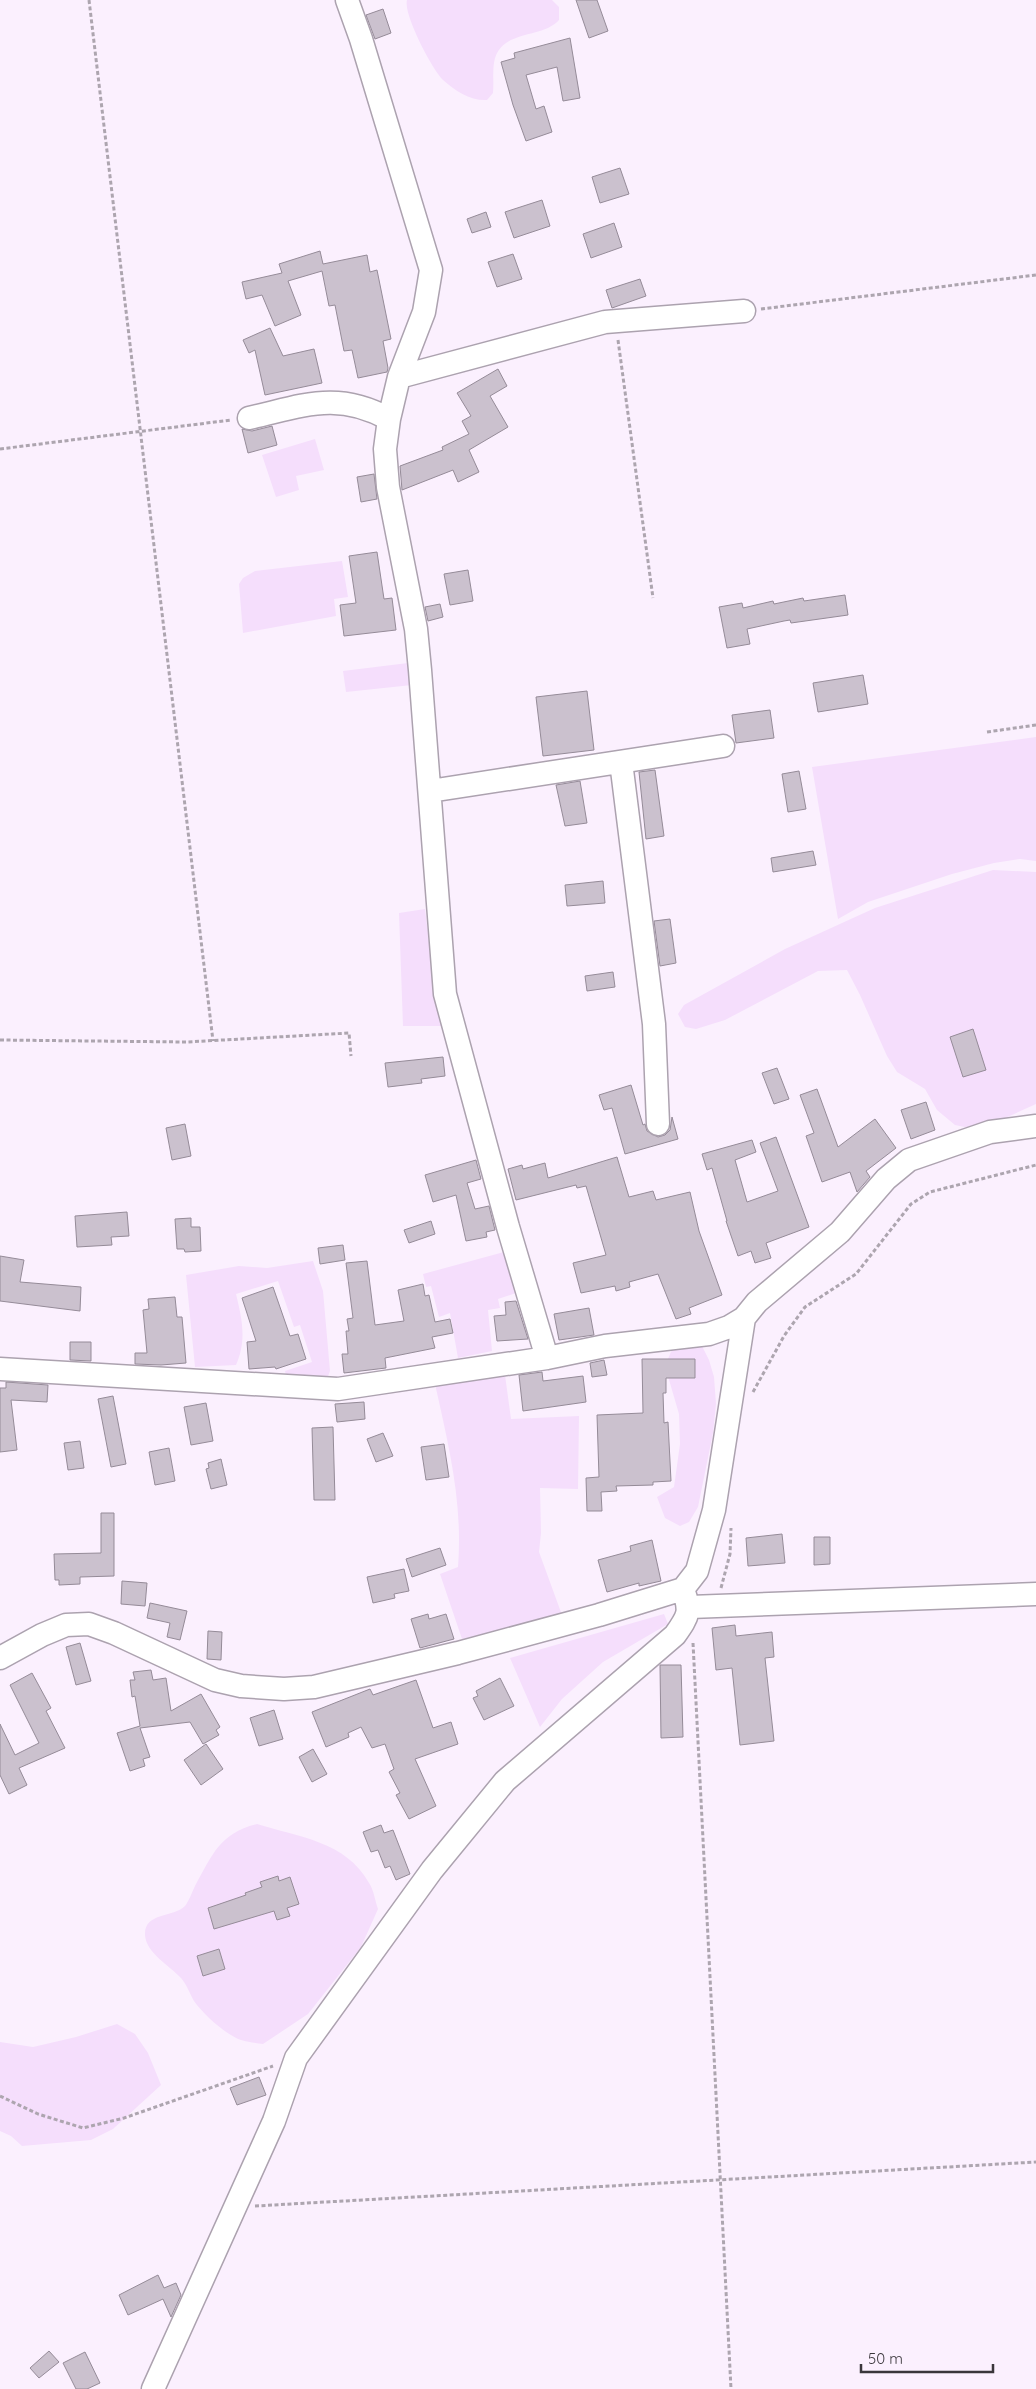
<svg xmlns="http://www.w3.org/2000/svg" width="1036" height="2389" font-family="Quicksand,sans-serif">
	<rect width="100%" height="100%" fill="#fbf0fe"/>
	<path fill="#f5defc" d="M407,0h145l7,7v13c-17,19 -54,9 -64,38 -3,11 -1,23 -2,35l-6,7c-16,1 -32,-9 -44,-20 -11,-11 -40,-66 -36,-80z
		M315,439l9,31 -28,6 3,14 -23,7 -14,-42z
		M342,561l6,36 -14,2 2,17 -93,17 -4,-49 4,-6 12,-7z
		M408,663l4,22 -66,7 -3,-21z
		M1036,737v124l-16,-2 -26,4 -42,11 -84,28 -30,17 -26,-152z
		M993,870l43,2v232l-57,26 -24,-5 -18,-15 -12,-21 -28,-17 -10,-16 -27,-61 -13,-25 -29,1 -93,49 -29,9 -11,-2 -7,-13 6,-9 101,-56 90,-41z
		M425,909l10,81 9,36h-41l-4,-113z
		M504,1252l15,40 -21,7 2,9 -12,2 4,41 -34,7 -8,-45 -11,4 -8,-31 -5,1 -3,-13z
		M313,1261l10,30 7,80 -3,8 -40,2 -2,-10 27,-9 -12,-37 -6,2 -16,-46 -42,13c6,25 11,46 0,71l-41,2 -9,-92 53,-9 28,2z
		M686,1343l16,3 7,14 5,17 2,27 -3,29 -15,74 -9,15 -9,4 -15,-8 -8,-21 17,-10 6,-43 -1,-30 -14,-48 8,-19z
		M505,1375l6,44 68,-3 -1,73 -38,-1 1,45 -2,19 23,63 -100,24 -22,-65 18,-7c5,-64 -9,-120 -23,-183z
		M664,1614l4,10 -65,38 -41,37 -22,28 -30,-69z
		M257,1824c41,13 89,17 112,59 5,7 6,18 9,26l-17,38 -53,67 -45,30c-7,-1 -15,-2 -22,-4 -15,-5 -38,-26 -47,-39 -4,-7 -7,-16 -13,-23 -11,-12 -35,-25 -36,-43 -1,-23 28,-17 40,-29 4,-5 7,-14 10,-20 17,-31 25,-53 62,-62z
		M117,2024l18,10 13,19 13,32 -48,44 -22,11 -69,6 -11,-10 -11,-5v-89l33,5 43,-10z"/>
	<path fill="#cbc1ce" stroke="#958b98" d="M576,0h21l11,31 -19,7z
		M383,9l8,24 -16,6 -9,-24z
		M570,38l10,60 -17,3 -6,-34 -31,8 10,34 8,-3 8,26 -26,9 -13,-36 -12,-43 14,-4 -1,-5z
		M620,168l9,26 -29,9 -8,-26z
		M542,200l8,26 -36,12 -9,-26z
		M486,212l5,15 -19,6 -5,-14z
		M614,223l8,24 -31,11 -8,-24z
		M320,251l3,13 44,-9 3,17 7,-2 14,69 -8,2 5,27 -1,4 -29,6 -6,-28 -8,1 -9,-46 -6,1 -7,-35 -34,10 13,34 -26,11 -13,-31 -16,4 -4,-17 40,-9 -3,-9z
		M513,254l9,25 -25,8 -9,-25z
		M640,279l6,17 -34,12 -6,-18z
		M270,328l13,28 31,-7 8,34 -57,12 -10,-45 -6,3 -6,-13z
		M498,369l9,17 -17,10 18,31 -39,23 10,22 -21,10 -5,-12 -51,20 -2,-24 43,-16 -1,-3 27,-13 -7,-13 9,-5 -14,-23z
		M272,426l5,19 -29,8 -6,-24 10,2z
		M374,474l3,25 -16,3 -4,-25z
		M377,552l7,47 8,-1 4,32 -52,6 -4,-31 16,-2 -7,-47z
		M468,570l5,31 -23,4 -6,-31z
		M845,595l3,20 -57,8 -1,-3 -6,1 -37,8 3,15 -23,4 -8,-41 23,-4 1,5 30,-7 1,3 29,-6 1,3z
		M440,604l3,13 -15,4 -3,-14z
		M863,675l5,29 -50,8 -5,-29z
		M587,691l7,59 -51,6 -7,-59z
		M770,710l4,28 -38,5 -4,-28z
		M655,770l9,66 -18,3 -7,-67z
		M799,771l7,38 -18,3 -6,-38z
		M580,781l7,42 -22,3 -9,-41z
		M813,851l3,14 -43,7 -2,-14z
		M603,881l2,22 -38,3 -2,-21z
		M670,919l6,44 -16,3 -6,-45z
		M613,972l2,15 -28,4 -2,-15z
		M973,1029l13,41 -23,7 -13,-40z
		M443,1057l2,19 -24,3 1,4 -34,4 -3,-24z
		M777,1068l12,31 -15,5 -12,-31z
		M631,1085l12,40 2,-1 2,7 11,6 7,-2 5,-5 2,-13 6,22 -53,15 -13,-46 -8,2 -5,-15z
		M817,1089l21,58 37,-28 21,29 -30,23 4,6 -13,15 -7,-20 -28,10 -16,-46 8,-3 -14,-38z
		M926,1102l9,28 -24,9 -10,-29z
		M185,1124l6,32 -19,4 -6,-32z
		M776,1137l33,90 -43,16 5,15 -16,5 -4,-12 -13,5 -12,-35h1l-15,-53 -5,2 -5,-16 50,-14 4,12 -21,8 12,42 31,-11 -18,-48z
		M617,1157l12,40 24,-6 3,9 34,-8 9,39 23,64 -33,13 2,6 -15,5 -18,-45 -29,8 1,5 -14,4 -1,-5 -34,7 -8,-30 33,-8 -20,-69 -9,2 -1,-3 -60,15 -8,-31 14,-4 1,4 22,-6 3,15z
		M476,1160l5,19 -14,4 8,26 14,-3 6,24 -9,2 1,5 -21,4 -10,-46 -23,7 -8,-27z
		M127,1212l2,24 -18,1 1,8 -35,2 -2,-31z
		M191,1218v9h9l1,24 -16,1 -1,-3h-7l-2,-30z
		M431,1221l4,13 -26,9 -5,-13z
		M343,1245l2,15 -25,4 -2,-16z
		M0,1256l24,4 -4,22 61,5 -1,24 -80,-10z
		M367,1261l8,64 29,-4 -6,-31 25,-6 2,12 4,-1 6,27 15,-3 3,14 -21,4 3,11 -50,10 1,10 -42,5 -2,-19h6l-2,-23h3l-2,-12 6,-1 -7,-55z
		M273,1287l17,49 8,-2 8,25 -30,10 -1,-2 -26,2 -2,-27 9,-1 -14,-43z
		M175,1297l2,20h5l4,46 -25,2 -26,-1v-11h12l-4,-43 6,-1 -1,-10z
		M516,1301l12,38 -31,2 -3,-25 12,-1 -1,-13z
		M589,1308l5,27 -35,5 -5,-26z
		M70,1342h21v19l-21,-1z
		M642,1359h53v19h-29v15h-3l1,30 4,-1 3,59 -18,1v3l-37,1 1,5 -16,1 1,19h-15l-1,-33 13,-1 -2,-62 46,-2z
		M604,1360l3,15 -15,2 -2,-14z
		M542,1372l1,9 40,-5 3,26 -63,9 -4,-36z
		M6,1382l42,3 -1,17 -36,-2 6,50 -17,2v-64h6z
		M113,1396l13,68 -15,3 -13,-68z
		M364,1402l1,17 -28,3 -2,-18z
		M206,1403l7,38 -22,4 -7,-38z
		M333,1427l2,73h-21l-2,-72z
		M383,1433l10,23 -17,6 -9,-23z
		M80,1441l4,27 -16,2 -4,-27z
		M444,1444l5,33 -23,3 -5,-33z
		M169,1448l6,33 -20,4 -6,-33z
		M221,1459l6,26 -16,4 -5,-20 3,-1 -1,-5z
		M101,1513h13v63l-34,1v7l-21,1v-5h-4l-1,-26 47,-1z
		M782,1534l3,29 -37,3 -2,-28z
		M814,1537h16v27l-16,1z
		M652,1540l9,41 -22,5v-3l-32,9 -9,-32 33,-9 -1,-5z
		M440,1548l6,17 -34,12 -6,-18z
		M404,1569l5,22 -15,3 1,4 -22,5 -6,-26z
		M122,1581l25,2 -2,23 -24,-2z
		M150,1603l37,8 -7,29 -13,-3 3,-14 -23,-5z
		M428,1614l1,5 17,-5 8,25 -34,9 -9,-29z
		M735,1625l1,11 36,-4 2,25 -9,1 9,83 -34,4 -8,-77 -16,2 -4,-42z
		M208,1631l14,1 -1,28 -14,-1z
		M80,1643l11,38 -15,4 -10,-38z
		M660,1665h21l2,72 -22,1z
		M151,1670l2,10 13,-2 5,33 30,-17 19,33 -4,3 3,5 -16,9 -13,-22 -50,6 10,29 -7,2 2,7 -15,5 -13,-38 23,-7 -5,-30 -3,1 -2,-17h5l-2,-8z
		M32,1673l19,35 -5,3 19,37 -46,20 8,17 -18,9 -9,-19v-51l15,31 24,-12 -29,-58z
		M500,1678l14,28 -30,14 -11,-22 5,-2 -2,-5z
		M416,1680l17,48 18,-6 7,22 -43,15 21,47 -27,13 -13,-24 4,-2 -11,-21 5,-3 -9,-25 -13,4 -11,-21 -13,6 1,4 -23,10 -14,-35 58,-23 3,6z
		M274,1710l9,29 -24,7 -9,-28z
		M206,1744l17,25 -22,16 -17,-25z
		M313,1749l14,25 -15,8 -13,-25z
		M381,1825l3,8 9,-3 17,44 -14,6 -6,-14 -5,2 -7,-18 -7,2 -8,-20z
		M278,1876l1,5 11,-4 9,27 -12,4 3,8 -13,4 -3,-9 -60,18 -6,-21 38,-13 -1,-2 17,-6 -2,-5z
		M219,1949l6,20 -22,7 -6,-20z
		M259,2077l7,18 -29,10 -7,-17z
		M158,2275l6,13 12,-5 5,12 -10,22 -8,-18 -35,16 -9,-20z
		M49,2351l10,11 -20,16 -9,-10z
		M85,2352l15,31 -13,6h-11l-13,-26z"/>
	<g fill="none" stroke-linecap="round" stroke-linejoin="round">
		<g stroke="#aca2af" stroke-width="25">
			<path id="minor" d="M347,0l14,39 70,231 -7,42 -25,65 -10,42 -4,30 3,38 28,142 4,41 25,324 63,233 39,131
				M399,377l206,-55 139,-11
				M249,418c54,-12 88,-28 140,1
				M621,762l33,262 4,100
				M430,791l293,-45
				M0,1369l338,20 209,-31 58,-12 104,-12 20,-7 15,-9 13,-16 83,-70 46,-53 23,-19 81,-28 46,-6
				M690,1607l346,-13
				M0,1658l42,-23 24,-10 23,-1 25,9 101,47 26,6 43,3 30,-2 144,-34 141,-38 84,-26 14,-18 17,-61 30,-192
				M153,2389l121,-268 22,-63 136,-188 73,-89 170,-146c14,-20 16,-23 8,-46"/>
		</g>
		<path stroke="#ada5af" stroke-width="3" stroke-dasharray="4 2.5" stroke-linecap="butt" d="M89,0l124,1041
			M761,309l275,-34
			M618,340l35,258
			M0,449l231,-29
			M987,732l49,-7
			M0,1040l187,2 162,-9 2,23
			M753,1392l31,-56 21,-29 51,-33 55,-70 19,-12 106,-27
			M721,1588l9,-34 1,-26
			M693,1643l38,746
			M0,2096l38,18 45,14 41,-10 149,-52
			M255,2206l781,-44"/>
		<use href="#minor" stroke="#fff" stroke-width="22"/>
	</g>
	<path d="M861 2364v8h132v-8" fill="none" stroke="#3a363b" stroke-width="2.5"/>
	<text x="868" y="2364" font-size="15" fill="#3a363b" stroke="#fbf0fe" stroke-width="4" paint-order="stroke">50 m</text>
</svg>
